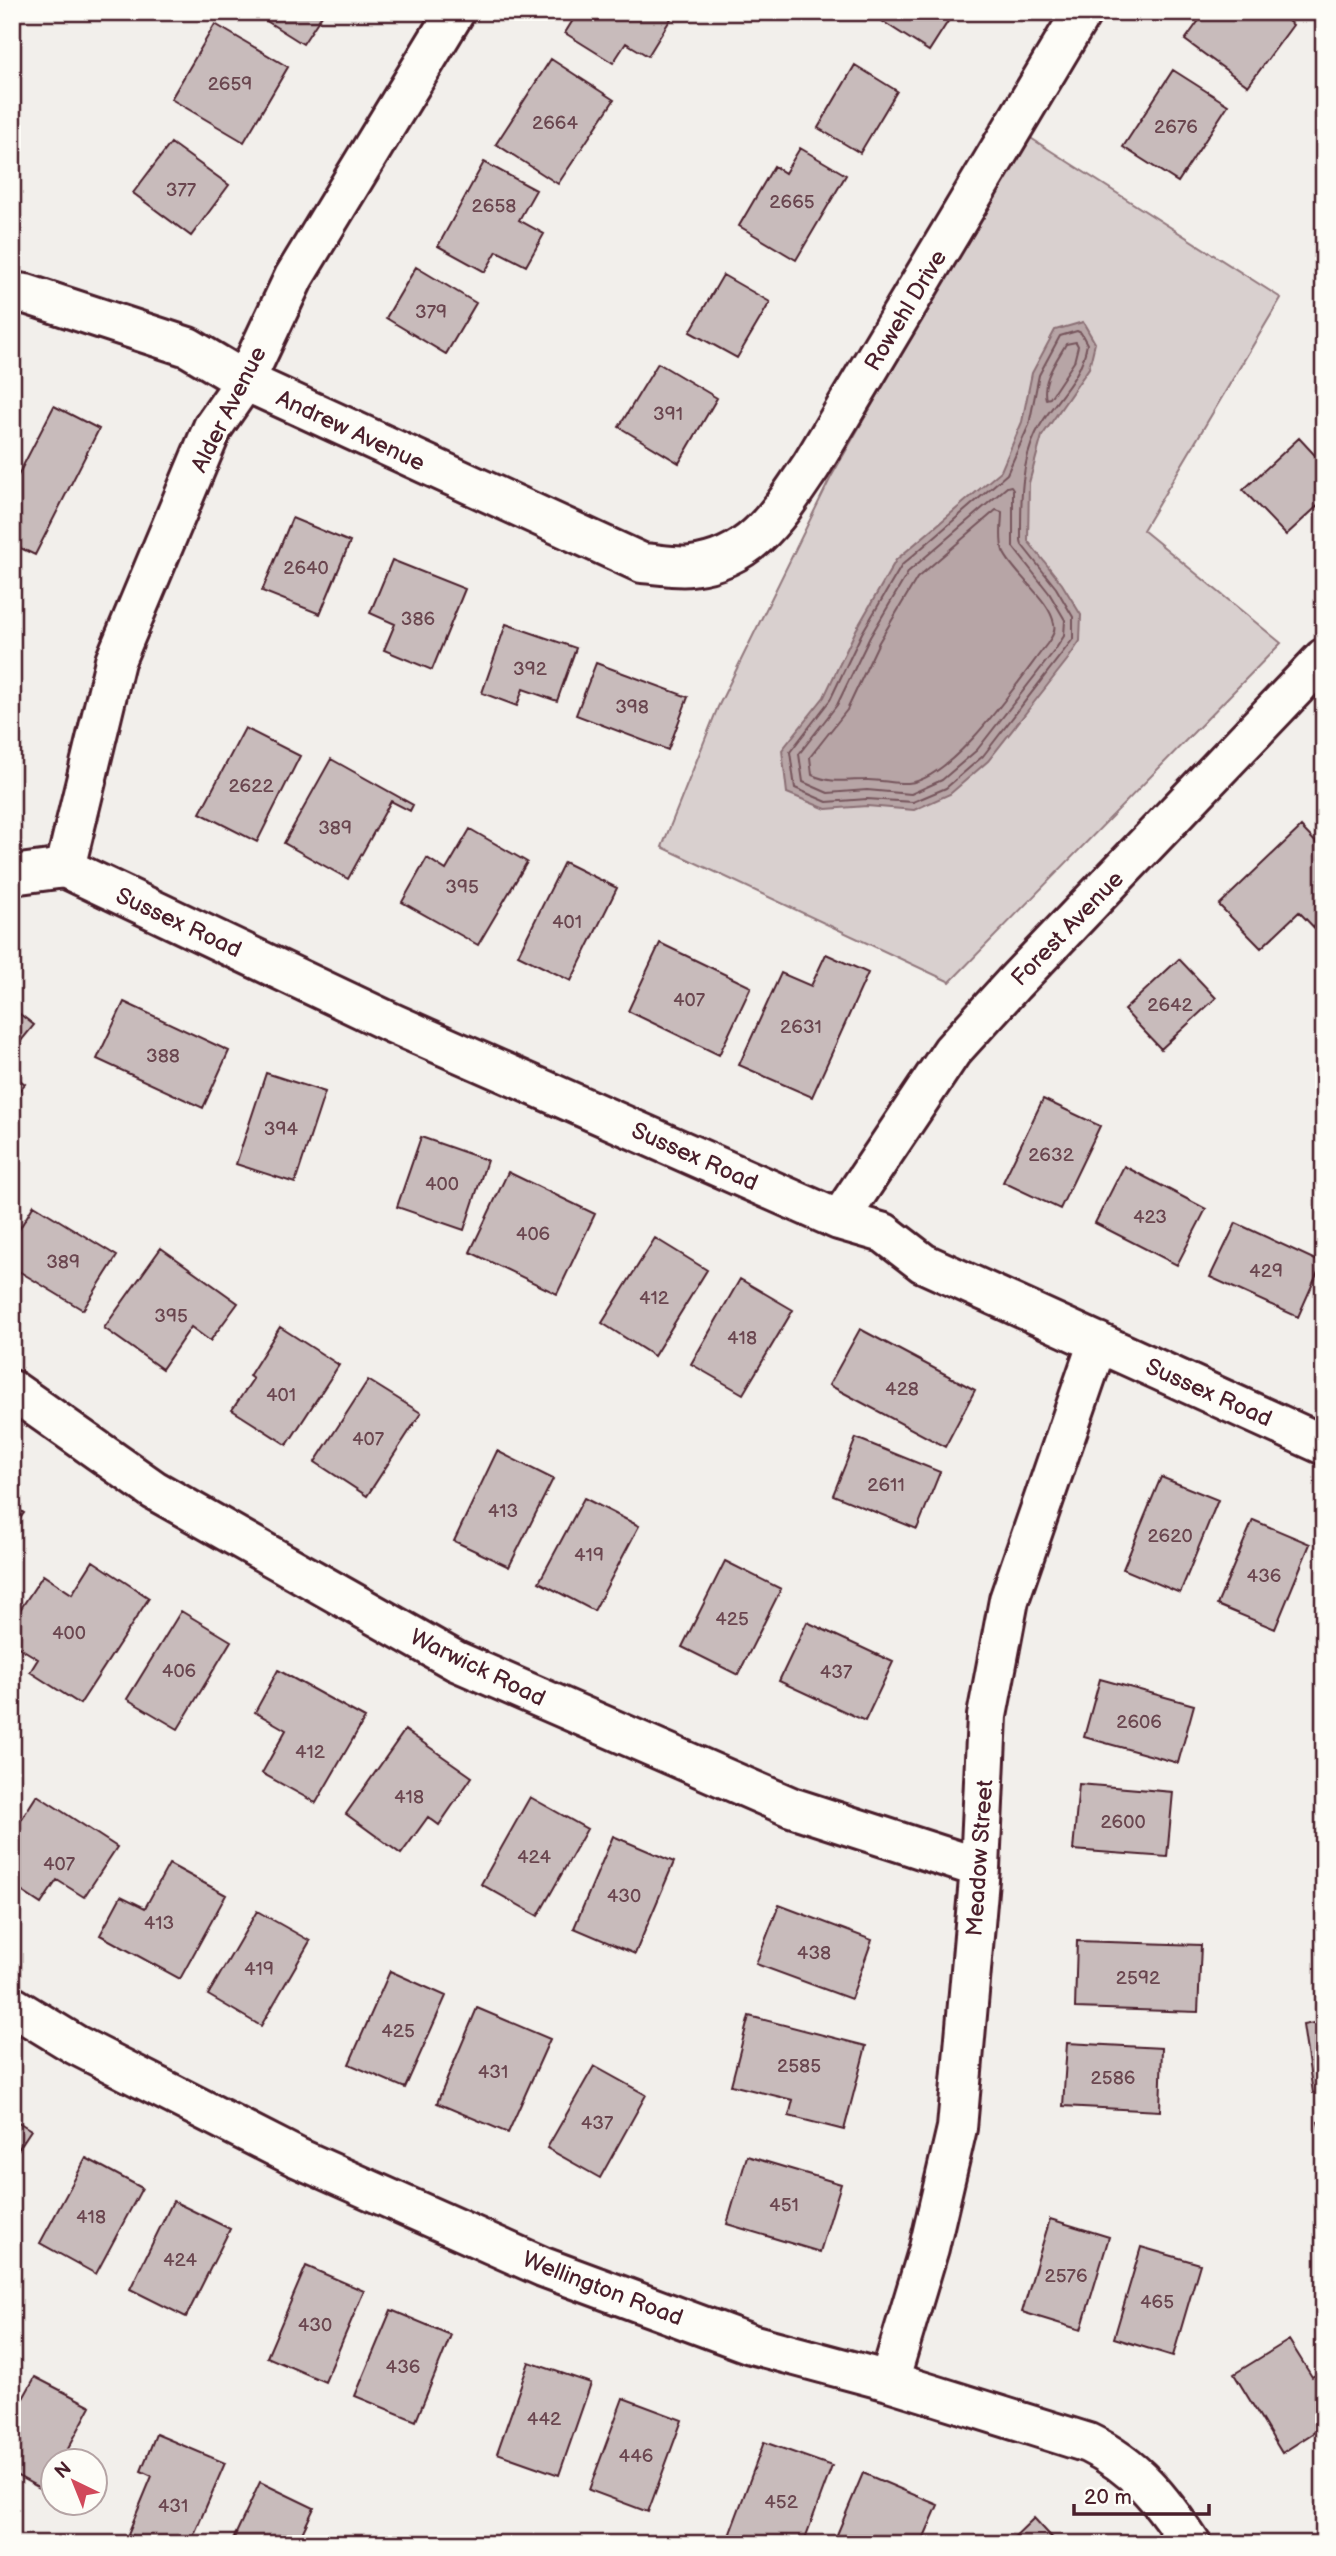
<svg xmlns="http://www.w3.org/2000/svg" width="1336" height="2556" font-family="'Balsamiq Sans',sans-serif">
	<rect width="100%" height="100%" fill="#f2efeb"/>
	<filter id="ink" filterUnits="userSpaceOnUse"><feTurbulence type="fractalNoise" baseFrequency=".0143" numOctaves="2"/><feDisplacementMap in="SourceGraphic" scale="14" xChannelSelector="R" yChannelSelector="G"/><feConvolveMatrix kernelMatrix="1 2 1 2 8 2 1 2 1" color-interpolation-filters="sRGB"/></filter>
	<g filter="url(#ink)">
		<path fill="#d9d0cf" stroke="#92787d" stroke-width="2" d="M1026,135l255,163 -138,232 138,113 -331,339 -288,-135 56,-140 113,-230z"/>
		<path fill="#b7a5a6" stroke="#8b6f75" stroke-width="2" d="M1083,322l12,21 -6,25 -47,68 -13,47 -1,58 34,43 19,31 -1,26 -12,18 -80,102 -38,33 -36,16 -47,-4 -41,3 -39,-16 -5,-43 42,-53 32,-67 40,-70 105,-89 21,-49 10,-49 23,-43z"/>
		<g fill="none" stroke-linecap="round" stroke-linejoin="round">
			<path stroke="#76555c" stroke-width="2" d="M1077,331l4,2 6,11c-7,40 -35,56 -51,89 -16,33 -15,71 -15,107l1,5 34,43 17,29v22l-90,117 -37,32 -33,14 -46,-3 -40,3 -32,-14 -5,-36 40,-52 32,-67 40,-68 105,-91 22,-49 10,-50 21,-39z
				M1076,342l2,4 -4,16 -24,36 -4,1c-5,-18 11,-39 20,-55z
				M1007,487l4,-1 2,3v58l36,46 16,27 -1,16 -9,14 -78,100 -35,30 -31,14 -44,-4 -39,3 -25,-11 -4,-28 38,-49 33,-68 39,-66z
				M996,510l6,2c0,12 -3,27 1,39 10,23 47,48 51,73 2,8 -3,14 -7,20 -28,36 -93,135 -139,139 -14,1 -29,-4 -43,-3 -22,0 -32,4 -53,-5l-2,-18 37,-47 32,-68 38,-64z"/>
		</g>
		<path fill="#c8bbbb" stroke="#4a1f2b" stroke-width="2" d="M259,12h65l-21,32 -46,-29z
			M578,12h97l-27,44 -22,-13 -13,20 -48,-30z
			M887,12h67l-25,39 -47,-30z
			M1205,12h72l16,13 -45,61 -63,-46z
			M215,24l73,43 -44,75 -73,-43z
			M551,59l63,41 -56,84 -62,-40z
			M855,65l42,26 -37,62 -42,-25z
			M1173,70l55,35 -50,77 -55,-35z
			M171,143l58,42 -38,51 -58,-43z
			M800,148l46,27 -50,85 -57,-34 35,-60 11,7z
			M484,162l52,28 -17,30 25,14 -18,32 -29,-15 -12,21 -47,-26z
			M416,267l60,36 -30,51 -60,-36z
			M723,275l47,27 -33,56 -47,-26z
			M658,363l59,35 -38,65 -60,-36z
			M54,406l45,23 -64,126 -23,-11v-57z
			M1299,438l25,27v35l-38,35 -43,-45z
			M292,518l58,24 -30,72 -58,-23z
			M392,560l73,29 -33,81 -48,-20 11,-26 -25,-11z
			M506,624l70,24 -19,53 -34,-12 -6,17 -35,-13z
			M596,663l92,34 -20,53 -92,-35z
			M245,728l55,28 -43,86 -57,-29z
			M331,759l82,46 -3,6 -19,-10 -43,78 -64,-36z
			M1301,827l23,24v87l-25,-26 -38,36 -42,-43z
			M470,829l57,33 -49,83 -76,-43 25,-44 19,12z
			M564,862l53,26 -46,93 -53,-26z
			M660,943l91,44 -32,68 -91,-44z
			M826,954l42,19 -56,124 -73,-32 42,-92 30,13z
			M1179,959l37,39 -55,51 -37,-39z
			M124,1002l105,49 -26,57 -106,-49z
			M12,1008l22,17 -22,27z
			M266,1073l59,19 -30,91 -59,-19z
			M12,1074l13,10 -13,15z
			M1043,1099l57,27 -40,83 -57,-27z
			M421,1137l66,23 -23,70 -67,-23z
			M1124,1166l82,43 -29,56 -82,-42z
			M508,1172l87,42 -38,80 -87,-42z
			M34,1205l83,51 -34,54 -71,-43v-26z
			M1236,1223l86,40 -24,54 -88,-40z
			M655,1238l52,32 -53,86 -52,-33z
			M161,1248l77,55 -28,38 -19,-14 -29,42 -58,-41z
			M740,1279l53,31 -50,84 -52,-30z
			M280,1327l59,38 -52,80 -55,-35 21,-31 -4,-3z
			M860,1329l115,61 -30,57 -116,-62z
			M368,1380l53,33 -54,83 -52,-34z
			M856,1438l84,34 -23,57 -84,-34z
			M497,1451l56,28 -44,88 -55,-26z
			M1161,1477l57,23 -38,93 -57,-24z
			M584,1498l55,28 -45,85 -55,-29z
			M12,1505l12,8 -12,16z
			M1253,1520l57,24 -35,85 -58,-24z
			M93,1561l56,37 -69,106 -50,-32 8,-13 -26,-16v-21l31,-47 29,19z
			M725,1561l56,28 -43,86 -56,-28z
			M181,1611l50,30 -53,88 -51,-30z
			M807,1622l86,40 -28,59 -86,-40z
			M278,1670l87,48 -49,85 -54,-30 24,-43 -31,-18z
			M1100,1679l94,26 -16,58 -94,-26z
			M405,1730l67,47 -33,48 -11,-8 -27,37 -55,-40z
			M1324,1779v23l-8,-3z
			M1079,1784l94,8 -6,65 -94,-7z
			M37,1795l80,52 -33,50 -27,-17 -16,24 -29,-19v-51z
			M530,1797l57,32 -49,87 -57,-32z
			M613,1836l61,26 -39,92 -61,-26z
			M169,1864l57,31 -46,84 -80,-44 21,-39 24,12z
			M779,1905l93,35 -21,59 -95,-35z
			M257,1911l53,30 -49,85 -53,-31z
			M1077,1941l124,4 -3,67 -123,-4z
			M390,1971l56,25 -41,92 -56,-24z
			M477,2008l73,31 -42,94 -71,-30z
			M749,2016l117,30 -22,84 -55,-14 4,-16 -62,-15z
			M1324,2021v71l-11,1 -10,-68z
			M1067,2043l95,5 -2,63 -97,-5z
			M594,2066l52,29 -46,83 -53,-30z
			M12,2118l19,12 -19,29z
			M1324,2120v25l-6,-23z
			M747,2156l94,28 -21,68 -93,-28z
			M86,2158l56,30 -46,86 -56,-31z
			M173,2201l57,28 -44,88 -56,-28z
			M1050,2219l59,18 -28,93 -59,-18z
			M1141,2247l59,17 -27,92 -59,-18z
			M306,2266l58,25 -39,91 -58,-25z
			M391,2310l60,25 -35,86 -61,-25z
			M1289,2340l23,37 12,-7v56l-42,27 -48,-79z
			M529,2362l62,21 -32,92 -62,-22z
			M35,2377l56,29 -30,56h-9v16l-7,13 -33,-18v-55z
			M623,2398l59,22 -34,92 -59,-22z
			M156,2434l69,29 -35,81h-40l-22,-10 24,-58 -11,-5z
			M764,2442l68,24 -29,78h-54l-20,-8z
			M863,2473l75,32 -17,39h-88z
			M260,2482l54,26 -17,36h-66z
			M1034,2518l24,26h-51z"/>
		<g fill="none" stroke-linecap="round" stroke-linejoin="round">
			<g stroke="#4a1f2b" stroke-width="44">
				<path id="street" d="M12,292l14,2 162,53 57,34 397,182c16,1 34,5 49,3 62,-7 88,-53 120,-100l271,-454
					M65,868l327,155 447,197 45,13 39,30 401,182
					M12,875l53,-7 50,-207 98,-234 32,-46 49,-104 161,-265
					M839,1220l113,-169 61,-67 311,-326
					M12,1390l142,100 302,171 335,146 189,61
					M12,2006l64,39 220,112 247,110 208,77 138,37 199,62c48,23 74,57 103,101
					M889,2381l40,-133 28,-120 23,-260 7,-152 22,-116 89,-258"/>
			</g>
			<use href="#street" stroke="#fdfcf7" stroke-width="38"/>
		</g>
	</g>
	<g text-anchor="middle" stroke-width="7" stroke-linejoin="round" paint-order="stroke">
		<g font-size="19" fill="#6a464f">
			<text x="230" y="90">2659</text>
			<text x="555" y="129">2664</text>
			<text x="1176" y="133">2676</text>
			<text x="181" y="196">377</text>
			<text x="792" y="208">2665</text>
			<text x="494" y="212">2658</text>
			<text x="431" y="318">379</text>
			<text x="668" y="420">391</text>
			<text x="306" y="574">2640</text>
			<text x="418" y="625">386</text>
			<text x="530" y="675">392</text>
			<text x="632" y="713">398</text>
			<text x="251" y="792">2622</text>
			<text x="335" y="834">389</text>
			<text x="462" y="893">395</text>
			<text x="567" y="928">401</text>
			<text x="689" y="1006">407</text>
			<text x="1170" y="1011">2642</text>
			<text x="801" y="1033">2631</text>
			<text x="163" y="1062">388</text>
			<text x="281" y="1135">394</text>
			<text x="1051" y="1161">2632</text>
			<text x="442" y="1190">400</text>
			<text x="1150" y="1223">423</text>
			<text x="533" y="1240">406</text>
			<text x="63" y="1268">389</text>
			<text x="1266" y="1277">429</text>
			<text x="654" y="1304">412</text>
			<text x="171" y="1322">395</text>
			<text x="742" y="1344">418</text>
			<text x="902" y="1395">428</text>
			<text x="281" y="1401">401</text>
			<text x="368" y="1445">407</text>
			<text x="886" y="1491">2611</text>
			<text x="503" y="1517">413</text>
			<text x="1170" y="1542">2620</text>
			<text x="589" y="1561">419</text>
			<text x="1264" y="1582">436</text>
			<text x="732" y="1625">425</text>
			<text x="69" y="1639">400</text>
			<text x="179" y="1677">406</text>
			<text x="836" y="1678">437</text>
			<text x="1139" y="1728">2606</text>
			<text x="310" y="1758">412</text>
			<text x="409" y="1803">418</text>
			<text x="1123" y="1828">2600</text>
			<text x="534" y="1863">424</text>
			<text x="59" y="1870">407</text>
			<text x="624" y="1902">430</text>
			<text x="159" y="1929">413</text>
			<text x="814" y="1959">438</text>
			<text x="259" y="1975">419</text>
			<text x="1138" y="1984">2592</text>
			<text x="398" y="2037">425</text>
			<text x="799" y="2072">2585</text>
			<text x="493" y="2078">431</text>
			<text x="1113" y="2084">2586</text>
			<text x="597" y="2129">437</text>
			<text x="784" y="2211">451</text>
			<text x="91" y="2223">418</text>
			<text x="180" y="2266">424</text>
			<text x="1066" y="2282">2576</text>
			<text x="1157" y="2308">465</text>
			<text x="315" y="2331">430</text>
			<text x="403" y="2373">436</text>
			<text x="544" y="2425">442</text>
			<text x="636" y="2462">446</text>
			<text x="781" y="2508">452</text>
			<text x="173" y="2512">431</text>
		</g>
		<g font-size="23" fill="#4a1f2b" stroke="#fdfcf7">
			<text transform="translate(905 310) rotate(-59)" y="8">Rowehl Drive</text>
			<text transform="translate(228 409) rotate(-63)" y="8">Alder Avenue</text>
			<text transform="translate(351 430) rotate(25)" y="8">Andrew Avenue</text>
			<text transform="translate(179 922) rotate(25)" y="8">Sussex Road</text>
			<text transform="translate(1067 928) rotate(-46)" y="8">Forest Avenue</text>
			<text transform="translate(695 1156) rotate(24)" y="8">Sussex Road</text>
			<text transform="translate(1209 1392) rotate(24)" y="8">Sussex Road</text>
			<text transform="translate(478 1667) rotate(26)" y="8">Warwick Road</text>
			<text transform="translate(979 1858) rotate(-86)" y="8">Meadow Street</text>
			<text transform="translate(603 2288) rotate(21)" y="8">Wellington Road</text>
		</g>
	</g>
	<rect width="1336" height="2556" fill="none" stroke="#fdfcf7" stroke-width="42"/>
	<rect x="21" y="21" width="1294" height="2514" fill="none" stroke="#4a1f2b" stroke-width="2.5" filter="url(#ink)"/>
	<g transform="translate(74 2482) rotate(317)"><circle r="33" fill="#fdfcf7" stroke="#b5a4a5" stroke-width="2"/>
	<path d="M0-5L12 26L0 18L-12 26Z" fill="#d1495b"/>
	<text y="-10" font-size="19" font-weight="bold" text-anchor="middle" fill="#4a1f2b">N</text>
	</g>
	<path d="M1074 2504v10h135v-10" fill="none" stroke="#4a1f2b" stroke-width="3.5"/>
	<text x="1084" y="2504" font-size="21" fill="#4a1f2b" stroke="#fdfcf7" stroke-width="5" paint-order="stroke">20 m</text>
</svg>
